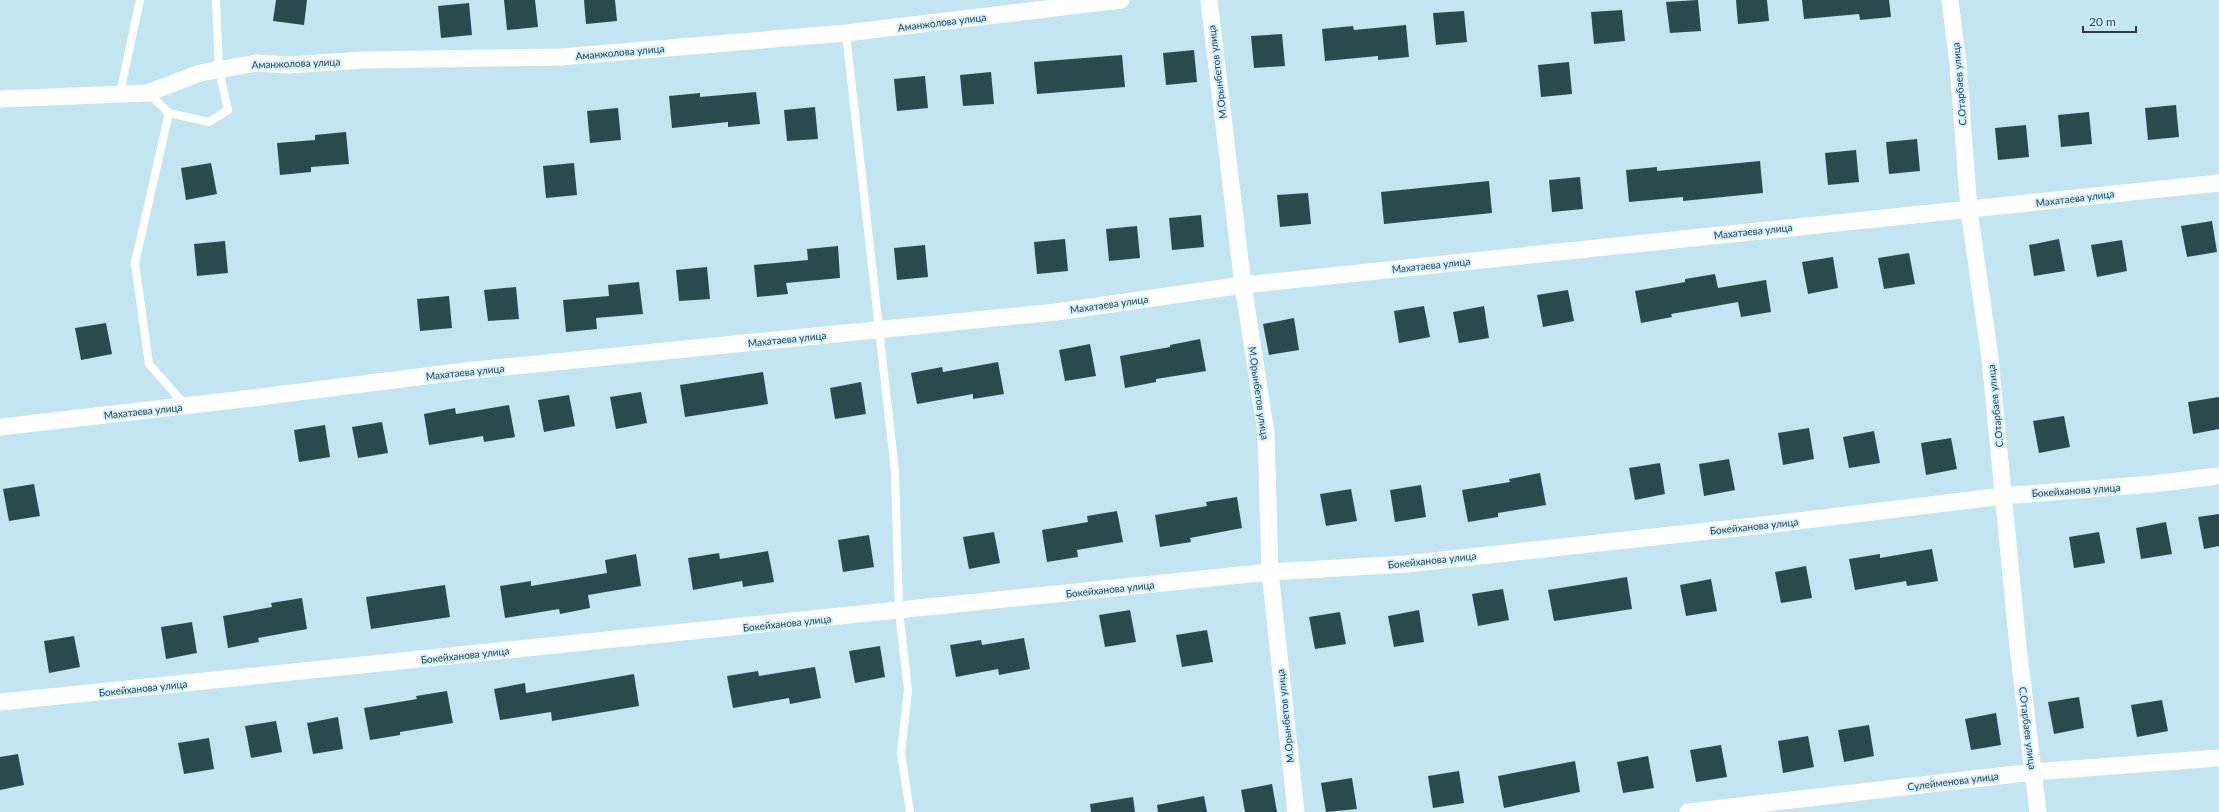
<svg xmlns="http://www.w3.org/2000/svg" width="2219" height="812" font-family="Lato,sans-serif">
	<rect width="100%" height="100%" fill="#c3e5f1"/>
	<path fill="#294b4e" d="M276,0h31l-3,25 -31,-4z
		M504,0h31l3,27 -31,3z
		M584,0h31l2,21 -31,3z
		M1698,0l3,31 -31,2 -4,-31z
		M1736,0h31l2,21 -31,3z
		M1802,0h87l2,17 -31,3 -1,-6 -55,5z
		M469,3l3,32 -31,3 -3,-32z
		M1622,10l3,31 -31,3 -3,-32z
		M1464,11l3,31 -31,3 -3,-32z
		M1406,25l3,32 -31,3v-4l-53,5 -3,-32 31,-3 1,4z
		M1282,34l3,32 -31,2 -3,-32z
		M1194,50l3,32 -31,3 -3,-32z
		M1122,55l3,32 -88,7 -3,-32z
		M1569,62l3,32 -31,3 -3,-32z
		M991,72l3,32 -31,2 -3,-31z
		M925,76l3,32 -31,3 -3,-32z
		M756,92l4,32 -32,3v-5l-56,6 -3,-32 31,-3v4z
		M2176,105l3,32 -31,3 -3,-32z
		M815,107l3,32 -31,2 -3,-31z
		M618,108l3,32 -31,3 -3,-32z
		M2089,112l3,32 -31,3 -3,-32z
		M2026,125l3,32 -31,3 -3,-32z
		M346,132l3,32 -38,3v5l-31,3 -3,-32 38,-3v-5z
		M1917,139l3,32 -31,3 -3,-32z
		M1856,150l3,32 -31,3 -3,-32z
		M1760,161l3,32 -80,8v-4l-54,5 -3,-32 31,-3v4z
		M211,163l6,31 -31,6 -5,-32z
		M574,163l3,32 -31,3 -3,-32z
		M1580,177l3,32 -31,3 -3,-32z
		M1489,181l3,32 -108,11 -3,-32z
		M1308,193l3,31 -31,3 -3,-32z
		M1201,215l3,32 -32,3 -3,-32z
		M2212,221l5,31 -30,5 -6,-31z
		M1137,226l3,32 -31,3 -3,-32z
		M1065,239l3,32 -31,3 -3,-32z
		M2059,239l6,32 -31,5 -5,-31z
		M2122,240l5,31 -30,6 -6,-32z
		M225,241l3,32 -31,3 -3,-32z
		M925,245l3,32 -31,3 -3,-32z
		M838,246l2,32 -54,5 2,11 -31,3 -3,-32 54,-5 -1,-11z
		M1909,253l6,31 -31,5 -6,-31z
		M1833,257l5,31 -30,6 -6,-32z
		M707,267l3,32 -31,2 -3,-31z
		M1715,274l3,14 48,-8 5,32 -30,5 -3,-15 -67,12 1,3 -31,6 -6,-32 50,-9v-3z
		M639,282l4,32 -47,4 1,11 -31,3 -3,-32 46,-4 -1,-11z
		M516,287l3,32 -31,2 -4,-31z
		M1568,290l6,31 -31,6 -6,-32z
		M449,296l3,32 -32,3 -3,-32z
		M1424,306l6,31 -31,6 -5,-32z
		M1484,306l5,32 -30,5 -6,-31z
		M1294,318l5,32 -30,5 -6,-31z
		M106,323l6,31 -31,6 -6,-32z
		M1200,339l6,32 -50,8v3l-31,6 -5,-32 50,-9v-2z
		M1090,344l6,32 -31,5 -6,-31z
		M998,362l6,32 -31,5v-5l-56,10 -6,-31 31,-6 1,5z
		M763,372l5,32 -83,13 -5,-32z
		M861,382l5,32 -31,5 -5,-31z
		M641,392l6,31 -31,6 -6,-32z
		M569,395l6,31 -31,6 -6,-32z
		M2219,397v32l-26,5 -5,-32z
		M509,405l6,32 -31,5 -1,-6 -54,9 -5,-31 31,-6 1,6z
		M2064,416l6,31 -31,6 -6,-32z
		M382,422l6,31 -30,5 -6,-31z
		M325,425l5,32 -31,5 -5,-32z
		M1809,428l5,31 -31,6 -5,-32z
		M1874,431l6,32 -31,5 -6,-31z
		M1951,438l6,31 -31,6 -5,-32z
		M1729,459l6,31 -31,6 -5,-32z
		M1660,463l5,31 -30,6 -6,-32z
		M1540,473l6,32 -48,8v4l-30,5 -6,-32 48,-8 -1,-3z
		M34,484l6,32 -31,5 -6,-32z
		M1421,485l5,32 -31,5 -5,-32z
		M1351,489l6,32 -31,5 -6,-32z
		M1237,497l5,31 -52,10 1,4 -31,5 -5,-32 52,-9 -1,-4z
		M1117,511l6,31 -46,8 1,7 -31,5 -5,-32 46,-8 -1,-6z
		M2219,514v32l-15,3 -6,-32z
		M2166,522l6,32 -31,5 -5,-31z
		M994,532l6,31 -31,6 -6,-32z
		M2099,532l6,31 -31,5 -5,-31z
		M869,535l5,32 -31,5 -5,-32z
		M1932,549l6,32 -31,5 -1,-5 -51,9 -6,-31 31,-5v4z
		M768,551l6,31 -31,5 -1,-6 -49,9 -5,-32 31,-5 1,6z
		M636,554l5,32 -53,9 2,13 -30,6 -1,-5 -54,9 -5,-32 31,-5v5l76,-13 -2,-13z
		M1806,566l6,32 -31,5 -6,-31z
		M1627,577l5,32 -78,12 -6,-31z
		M1711,579l6,32 -31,5 -6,-31z
		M445,585l5,32 -79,12 -5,-32z
		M1503,589l6,31 -31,6 -6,-32z
		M302,598l5,31 -49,9 1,4 -31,6 -5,-32 49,-9 -1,-4z
		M1130,610l6,32 -31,5 -6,-32z
		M1419,610l5,32 -30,5 -6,-31z
		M1340,612l6,32 -31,5 -6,-32z
		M192,622l5,31 -31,6 -5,-32z
		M1207,630l6,32 -31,5 -6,-32z
		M74,636l6,31 -31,6 -5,-32z
		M1024,638l6,31 -31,6 -1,-6 -42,8 -6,-32 31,-5 1,5z
		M880,646l5,31 -30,6 -6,-32z
		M815,667l6,31 -31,6 -1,-6 -56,10 -6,-32 31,-5 1,5z
		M634,674l5,32 -87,15 -1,-9 -51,8 -6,-31 31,-6 1,10z
		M447,691l6,32 -53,9v3l-30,5 -6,-32 53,-9 -1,-3z
		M2079,697l5,31 -30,6 -6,-32z
		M2162,700l6,31 -31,6 -6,-32z
		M1996,713l5,32 -30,5 -6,-31z
		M338,717l5,32 -30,5 -6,-31z
		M276,721l6,31 -31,6 -6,-32z
		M1869,725l5,31 -30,6 -6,-32z
		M1808,736l6,31 -31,6 -5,-32z
		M209,738l5,31 -30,5 -6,-31z
		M1721,745l6,32 -31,5 -6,-32z
		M18,754l6,31 -24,5v-33z
		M1648,756l6,32 -31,5 -6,-31z
		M1575,761l5,31 -76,16 -6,-32z
		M1459,771l5,32 -31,5 -5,-32z
		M1352,778l5,31 -31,3 -5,-29z
		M1272,784l5,28h-32l-4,-22z
		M1204,796l3,16h-49l-1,-7z
		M1133,797l2,15h-44l-1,-8z"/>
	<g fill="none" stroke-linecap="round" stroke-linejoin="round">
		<path stroke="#fff" stroke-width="8" d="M846,33l49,439 4,139 9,79 -7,63 9,59
			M120,93l20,-93
			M148,93l21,20 40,9 19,-12 -9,-40 -3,-70
			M169,113l-34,150 14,101 37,42"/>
		<path stroke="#fff" stroke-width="17" d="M1209,0l34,285 23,148 4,139 26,240
			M1950,0l8,64 11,146 21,148 28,289 20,165
			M0,99l148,-6 52,-20 56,-10 33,2 75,-5 197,-3 285,-24 275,-33
			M0,427l244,-28 221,-28 591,-59 187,-27 976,-102
			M0,702l1270,-130 136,-8 367,-40 231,-28 148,-12 67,-8
			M1688,812l346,-40 185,-14"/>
	</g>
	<g text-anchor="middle" stroke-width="4" stroke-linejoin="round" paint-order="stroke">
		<g font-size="10" fill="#2f3d42" stroke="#d0f2fe">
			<text transform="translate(942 22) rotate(-7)" y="4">Аманжолова улица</text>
			<text transform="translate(620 52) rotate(-5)" y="4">Аманжолова улица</text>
			<text transform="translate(296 63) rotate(-2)" y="4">Аманжолова улица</text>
			<text transform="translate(1217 72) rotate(-97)" y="4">М.Орынбетов улица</text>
			<text transform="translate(1959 84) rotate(-95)" y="4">С.Отарбаев улица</text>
			<text transform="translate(2075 198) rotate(-7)" y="4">Махатаева улица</text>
			<text transform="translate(1753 231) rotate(-6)" y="4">Махатаева улица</text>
			<text transform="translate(1431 265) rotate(-6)" y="4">Махатаева улица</text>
			<text transform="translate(1109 304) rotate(-8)" y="4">Махатаева улица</text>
			<text transform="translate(787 339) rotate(-6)" y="4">Махатаева улица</text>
			<text transform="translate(465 372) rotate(-6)" y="4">Махатаева улица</text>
			<text transform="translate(1259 393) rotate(82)" y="4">М.Орынбетов улица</text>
			<text transform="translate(1995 406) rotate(-96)" y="4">С.Отарбаев улица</text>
			<text transform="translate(143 411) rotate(-6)" y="4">Махатаева улица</text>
			<text transform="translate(2076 490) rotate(-4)" y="4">Бокейханова улица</text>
			<text transform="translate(1754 526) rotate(-6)" y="4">Бокейханова улица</text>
			<text transform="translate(1432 560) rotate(-6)" y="4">Бокейханова улица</text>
			<text transform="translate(1110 589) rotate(-6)" y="4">Бокейханова улица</text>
			<text transform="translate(787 623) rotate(-6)" y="4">Бокейханова улица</text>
			<text transform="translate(465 655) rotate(-6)" y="4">Бокейханова улица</text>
			<text transform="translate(143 688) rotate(-6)" y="4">Бокейханова улица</text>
			<text transform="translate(1285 716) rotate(-96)" y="4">М.Орынбетов улица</text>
			<text transform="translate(2028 728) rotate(83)" y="4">С.Отарбаев улица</text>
			<text transform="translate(1953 781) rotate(-7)" y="4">Сулейменова улица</text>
		</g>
	</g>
	<path d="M2083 26v6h53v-6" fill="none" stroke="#2f3d42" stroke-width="2"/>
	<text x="2089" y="26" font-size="12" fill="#2f3d42" stroke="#d0f2fe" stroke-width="3" paint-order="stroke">20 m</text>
</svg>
